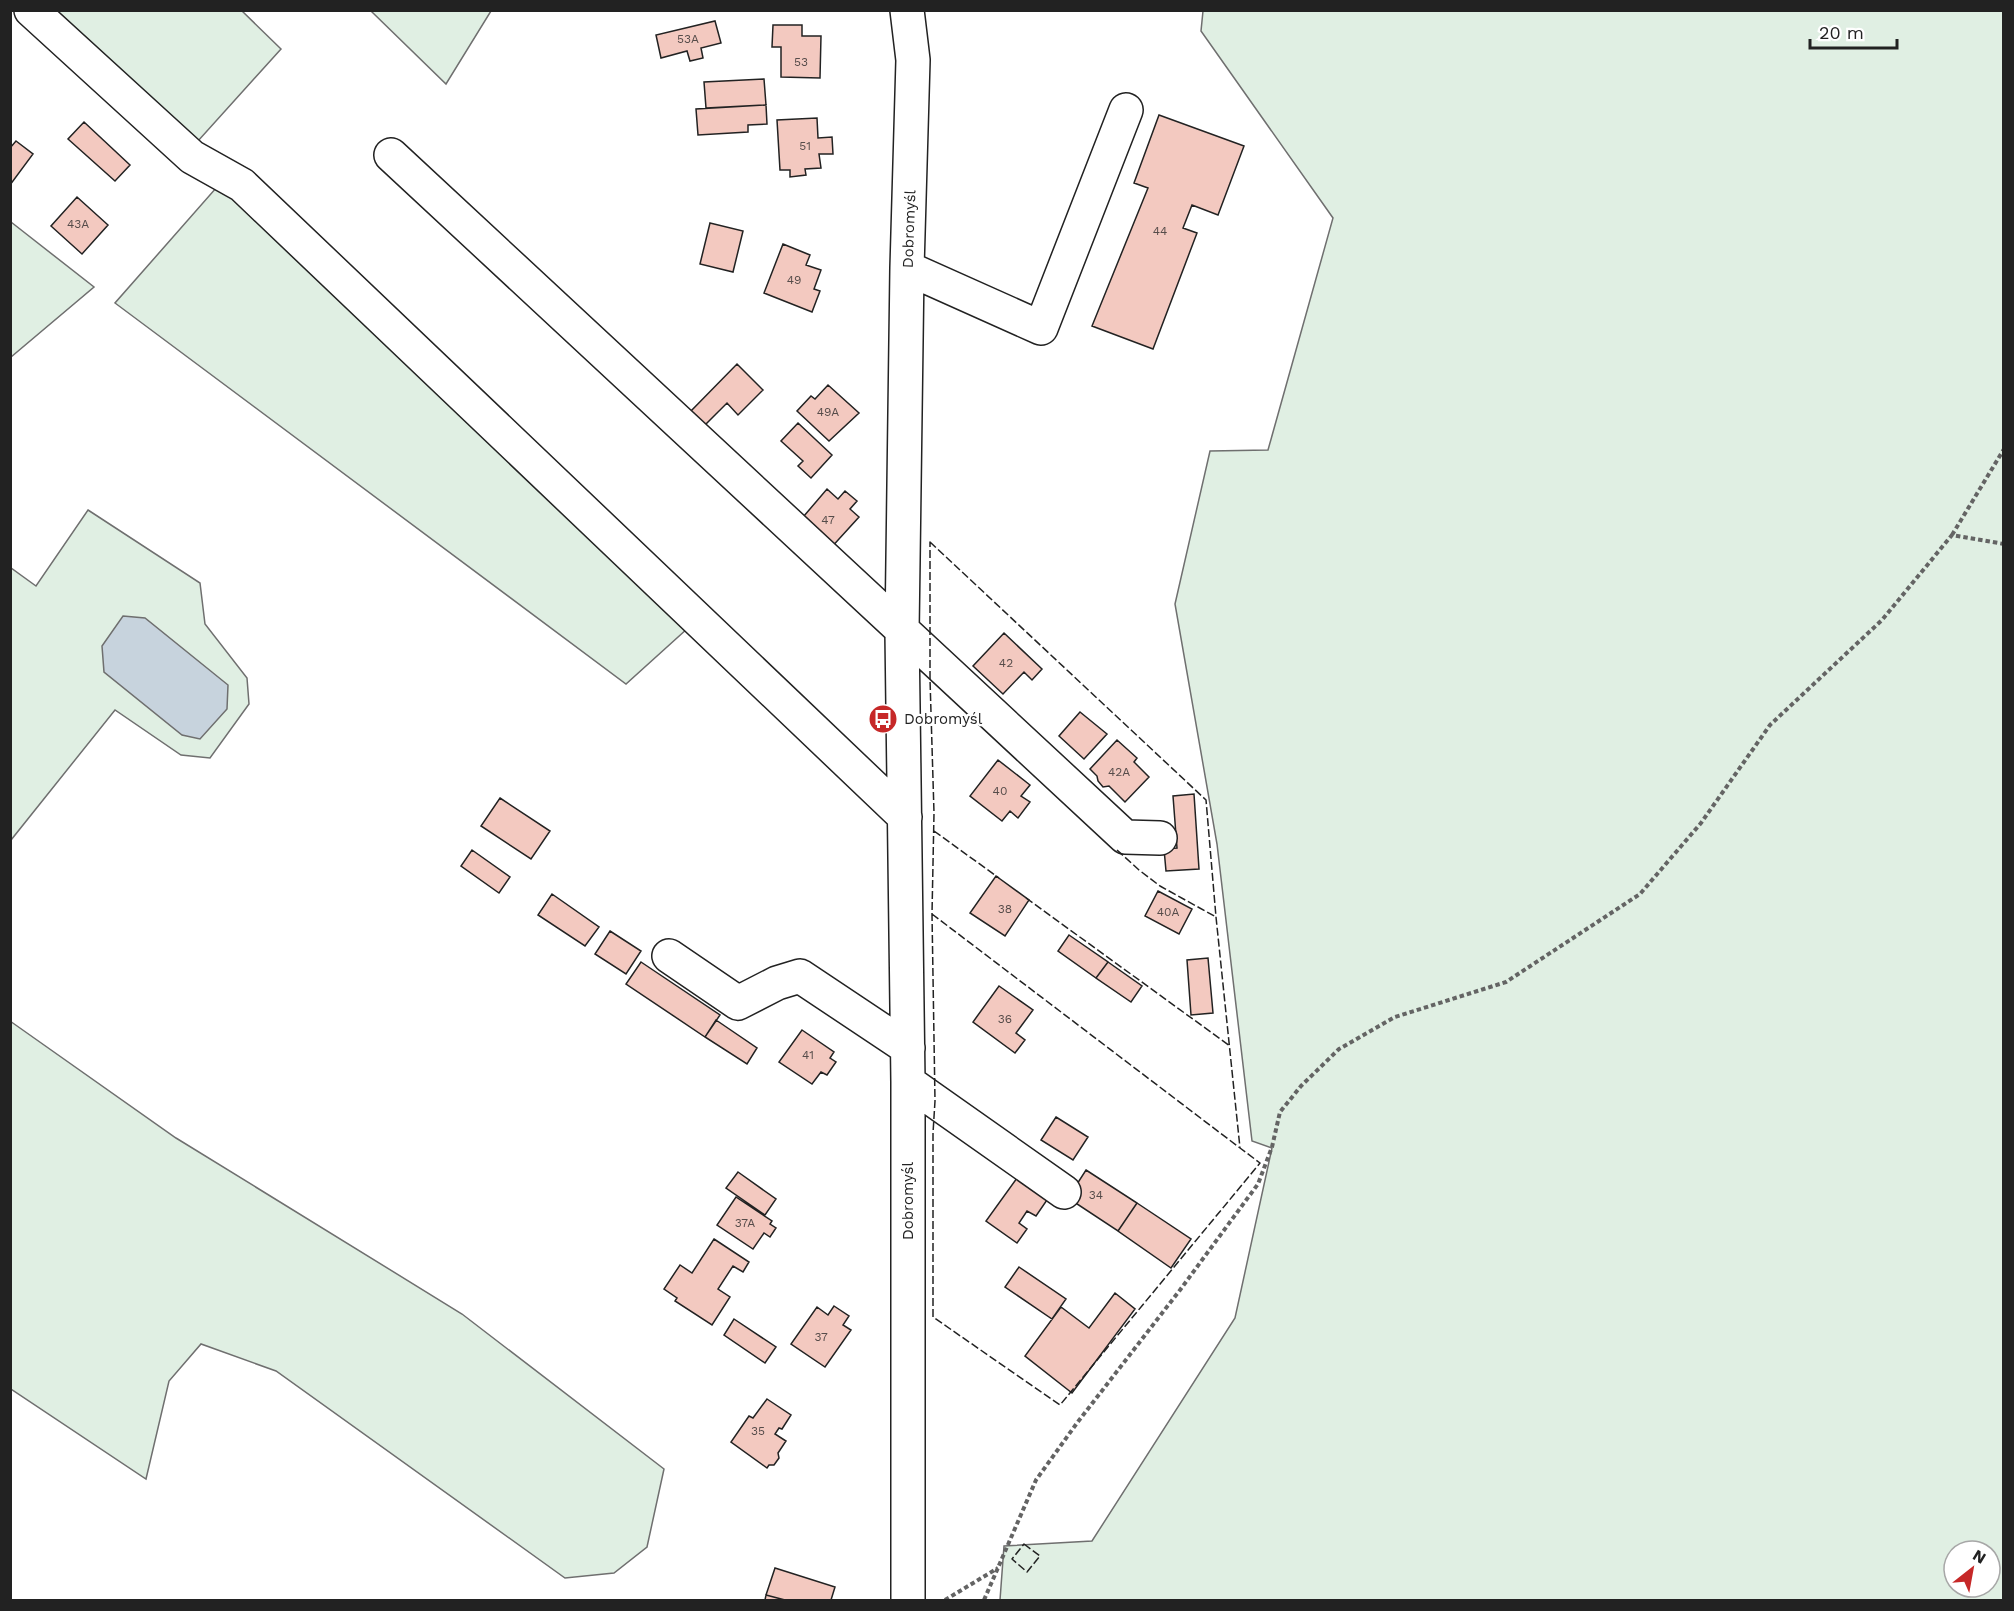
<svg xmlns="http://www.w3.org/2000/svg" width="2014" height="1611" font-family="'Work Sans',sans-serif">
	<rect width="100%" height="100%" fill="#fff"/>
	<path fill="#e0efe3" stroke="#6f6f6f" stroke-width="1.5" fill-rule="evenodd" d="M57,11h185l39,38 -83,92z
		M371,11h120l-45,73z
		M1203,11h800v1589h-1003l4,-54 88,-5 143,-223 37,-170 -20,-7 -35,-297 -42,-240 35,-153 58,-1 65,-232 -132,-187zM1954,1551h36v36h-36z
		M231,171l457,457 -62,56 -511,-381z
		M11,222l83,65 -83,70h-1z
		M88,510l112,73 5,41 42,54 2,26 -39,54 -29,-3 -66,-45 -104,130v-272l25,18z
		M10,1021l166,117 286,176 202,155 -17,78 -33,26 -49,5 -289,-207 -75,-27 -32,37 -23,98 -135,-90z"/>
	<path fill="#c7d3dd" stroke="#6f6f6f" stroke-width="1.5" d="M123,616l22,2 83,67 -1,24 -27,30 -18,-4 -78,-63 -2,-26z"/>
	<path fill="#f3c9c0" stroke="#222" stroke-width="1.5" d="M715,21l6,22 -20,5 2,10 -13,3 -3,-10 -26,7 -5,-23z
		M773,25h29v11h19l-1,42 -39,-1v-30h-9z
		M764,79l2,26 -60,3 -2,-26z
		M766,105l1,19 -19,1v7l-50,3 -2,-26z
		M1159,115l85,31 -26,69 -26,-10 -9,23 14,5 -44,116 -61,-23 56,-138 -14,-5z
		M817,118l1,20 14,-1 1,17h-14l2,14 -16,1 1,6 -16,2v-7h-10l-3,-50z
		M84,122l46,43 -15,16 -47,-42z
		M16,141l17,13 -23,31v-37z
		M77,197l31,28 -26,29 -31,-28z
		M710,223l33,8 -10,41 -33,-8z
		M783,244l27,11 -4,10 15,5 -7,19 6,2 -8,21 -48,-19z
		M737,364l26,26 -25,25 -11,-12 -23,23 -14,-14z
		M828,385l31,28 -30,28 -32,-30 14,-15 4,3z
		M798,423l34,32 -21,23 -13,-12 5,-5 -22,-20z
		M827,489l11,10 7,-8 12,10 -7,8 9,8 -30,33 -31,-27z
		M1004,633l38,36 -10,11 -8,-8 -21,22 -30,-28z
		M878,707h10v19h-9z
		M1080,712l27,22 -23,25 -25,-23z
		M1117,740l20,18 -3,4 15,15 -24,25 -16,-16 -6,1 -5,-6 -1,-5 -7,-7z
		M998,760l32,25 -9,11 9,6 -12,16 -8,-7 -8,10 -32,-25z
		M1194,794l5,75 -33,2 -2,-22 13,-1 -4,-52z
		M500,798l50,33 -19,28 -50,-33z
		M472,850l38,27 -11,16 -38,-27z
		M996,876l33,24 -24,36 -35,-23z
		M1158,891l34,18 -13,25 -34,-18z
		M552,894l47,33 -14,19 -47,-31z
		M610,931l31,20 -15,23 -31,-20z
		M1069,935l39,27 -12,16 -38,-27z
		M1208,958l5,55 -22,2 -4,-55z
		M641,962l79,53 -15,22 -79,-53z
		M1108,962l34,24 -11,16 -35,-24z
		M999,986l34,24 -17,23 9,7 -10,13 -42,-31z
		M716,1020l41,28 -10,16 -42,-27z
		M802,1030l32,22 -4,6 6,4 -9,13 -6,-3 -9,12 -33,-22z
		M1056,1117l32,20 -15,23 -32,-20z
		M1086,1170l51,33 -19,28 -50,-33z
		M738,1172l38,27 -11,16 -39,-27z
		M1017,1178l30,22 -11,16 -9,-5 -8,12 8,6 -10,14 -31,-22z
		M736,1197l36,24 -2,3 6,4 -6,9 -6,-4 -11,16 -36,-24z
		M1137,1203l54,36 -20,29 -53,-37z
		M714,1239l35,23 -6,10 -10,-6 -15,23 12,8 -18,28 -37,-24 2,-3 -13,-9 16,-24 12,8z
		M1019,1267l47,32 -14,20 -47,-32z
		M1115,1293l20,16 -63,84 -47,-37 36,-49 28,21z
		M834,1306l15,10 -6,9 8,5 -26,37 -34,-23 26,-37 11,8z
		M734,1319l42,28 -11,16 -41,-28z
		M767,1399l24,16 -9,14 -3,-1 -4,6 11,7 -8,12 1,5 -5,7h-5l-2,3 -36,-26 18,-26 4,2z
		M775,1568l60,19 -4,13h-46l-19,-5z
		M766,1595l19,5h-20z"/>
	<g fill="none" stroke-linecap="round" stroke-linejoin="round">
		<g stroke="#222" stroke-width="36">
			<path id="minor" d="M31,10l161,147 50,28 663,632
				M907,10l6,50 -6,208 -5,364 6,450v518
				M391,155l734,682 35,1
				M907,268l134,60 85,-218
				M669,956l69,47 39,-20 23,-7 108,72
				M908,1082l156,110"/>
		</g>
		<path stroke="#646464" stroke-width="4" stroke-dasharray="4.5 3" stroke-linecap="butt" d="M1952,535l52,-86
			M945,1600l53,-32
			M984,1600l52,-120 41,-57 103,-133 78,-106 14,-37 8,-35 21,-26 38,-37 56,-32 111,-35 134,-88 61,-71 69,-98 112,-105 70,-85 52,9"/>
		<use href="#minor" stroke="#fff" stroke-width="33"/>
		<path stroke="#222" stroke-width="1.5" stroke-dasharray="8 3" stroke-linecap="butt" d="M930,542l276,258 10,117 24,231 20,15 -200,242 -127,-88v-184l2,-32 -3,-187 2,-101 -4,-134z
			M934,831l65,47
			M1117,850l22,20 21,16 56,31
			M1026,898l204,148
			M932,914l308,234
			M1024,1544l16,12 -13,16 -15,-13z"/>
	</g>
	<defs>
		<g id="bus-disc" transform="scale(1.5)"><circle r="9.5" fill="#c62828" stroke="#fff"/><path d="M-5-6H5V4H4V6H2V4H-2V6H-4V4H-5ZM-3.5-4V0h7V-4ZM-3.5 1.2v1.5H-2V1.2ZM2 1.2v1.5H3.5V1.2Z" fill="#fff"/></g>
	</defs>
	<g fill-rule="evenodd">
		<use href="#bus-disc" x="883" y="719"/>
	</g>
	<g text-anchor="middle" stroke-width="4.5" stroke-linejoin="round" paint-order="stroke">
		<g font-size="12" fill="#564c4a">
			<text x="688" y="43">53A</text>
			<text x="801" y="66">53</text>
			<text x="805" y="150">51</text>
			<text x="78" y="228">43A</text>
			<text x="1160" y="235">44</text>
			<text x="794" y="284">49</text>
			<text x="828" y="416">49A</text>
			<text x="828" y="524">47</text>
			<text x="1006" y="667">42</text>
			<text x="1119" y="776">42A</text>
			<text x="1000" y="795">40</text>
			<text x="1005" y="913">38</text>
			<text x="1168" y="916">40A</text>
			<text x="1005" y="1023">36</text>
			<text x="808" y="1059">41</text>
			<text x="1096" y="1199">34</text>
			<text x="745" y="1227">37A</text>
			<text x="821" y="1341">37</text>
			<text x="758" y="1435">35</text>
		</g>
		<g font-size="15" fill="#222" stroke="#fff">
			<text transform="translate(909 229) rotate(-88)" y="5">Dobromyśl</text>
			<text transform="translate(908 1201) rotate(-90)" y="5">Dobromyśl</text>
		</g>
		<g font-size="15" fill="#222" stroke="#fff" text-anchor="start">
			<text x="904" y="724">Dobromyśl</text>
		</g>
	</g>
	<rect width="2014" height="1611" fill="none" stroke="#222222" stroke-width="24"/>
	<g transform="translate(1972 1569) rotate(31)"><circle r="28" fill="#ffffff" stroke="#a7a7a7" stroke-width="1.5"/>
	<path d="M0-4.5L10 22L0 15L-10 22Z" fill="#c62828"/>
	<text y="-9" font-size="16" font-weight="bold" text-anchor="middle" fill="#222222">N</text>
	</g>
	<path d="M1810 39v9h87v-9" fill="none" stroke="#222222" stroke-width="3"/>
	<text x="1819" y="39" font-size="18" fill="#222222" stroke="#ffffff" stroke-width="4.5" paint-order="stroke">20 m</text>
</svg>
